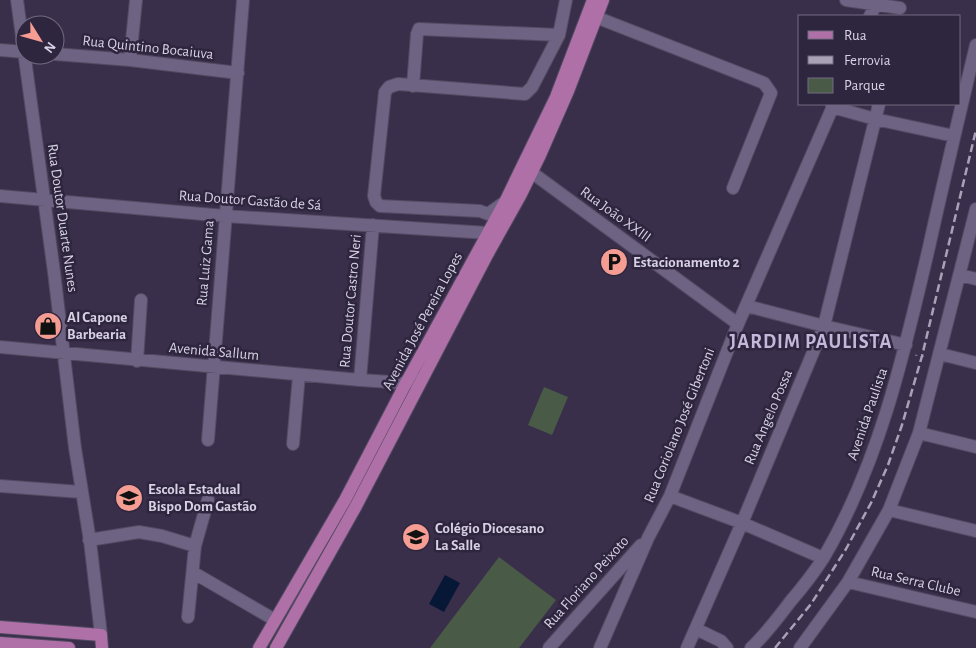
<svg xmlns="http://www.w3.org/2000/svg" width="976" height="648" font-family="'Alegreya Sans',sans-serif">
	<rect width="100%" height="100%" fill="#392f4a"/>
	<path fill="#495b47" d="M544,387l24,10 -16,38 -24,-10z
		M499,557l57,43 -37,48h-89z"/>
	<path fill="#071736" d="M445,575l15,8 -16,29 -15,-8z"/>
	<g fill="none" stroke-linecap="round" stroke-linejoin="round">
		<g stroke="#534a62" stroke-width="14">
			<path id="minor" d="M17,0l37,272 21,176 15,93 11,94
				M846,0l54,8
				M588,14l176,69 7,10 -38,95
				M870,16l8,-16
				M0,50l25,2
				M55,54l75,6 108,13
				M130,60l6,-60
				M413,86l4,-52 2,-5 140,6
				M832,107l43,12 79,17
				M523,166l215,158
				M0,196l225,20 263,17 8,6
				M508,203l-3,-1 -17,12 -8,-3 -100,-5 -4,-4 -2,-6 11,-104 4,-5 9,-3 127,10 7,-7 27,-52 7,-35
				M960,275l16,4
				M747,306l77,20 82,19
				M0,347l360,33 46,3 9,-4
				M940,354l36,9
				M137,361l4,-61
				M360,380l13,-155
				M919,433l57,14
				M208,440l35,-440
				M293,444l6,-69
				M0,486l81,6
				M670,496l72,27 81,35
				M889,510l87,21
				M89,540l50,-8 23,4 33,10
				M194,573l81,47
				M848,582l128,30
				M188,617l7,-71 13,-46
				M696,629l25,12 6,7
				M549,648l92,-103
				M600,648l48,-110 22,-42 68,-172 96,-220
				M687,648l55,-125 82,-197 55,-222
				M751,648c15,-14 27,-30 39,-46 12,-14 24,-29 34,-45 56,-96 80,-203 105,-310 15,-68 31,-135 47,-202
				M800,648l48,-66 41,-72 30,-77 57,-224"/>
		</g>
		<g stroke="#534a62" stroke-width="14">
			<path id="major" d="M0,627l101,8 1,13
				M0,643l69,5
				M259,648l86,-148 61,-117 99,-181 51,-105 37,-97
				M276,648l80,-142 131,-251 34,-61 19,-39 28,-64 35,-91"/>
		</g>
		<path stroke="#888097" stroke-width="1" stroke-dasharray="2.5 4" stroke-linecap="butt" d="M915,355l11,2"/>
		<use href="#minor" stroke="#6e6382" stroke-width="12"/>
		<use href="#major" stroke="#af70a7" stroke-width="12"/>
		<path stroke="#a9a2b7" stroke-width="2.5" stroke-dasharray="8 4" stroke-linecap="butt" d="M775,648l36,-44 35,-55 25,-46 17,-38 14,-40 20,-69 54,-226"/>
	</g>
	<defs>
		<g id="parking-disc" transform="scale(1.4375)"><circle r="9.5" fill="#f59c93" stroke="#2e253f"/><path d="M-3.5-5.5H1a3.5 3.5 0 0 1 0 7H-1V5.5H-3.5ZM-1-3.4V-.6H.8a1.4 1.4 0 0 0 0-2.8Z" fill="#111"/></g>
		<g id="shop-disc" transform="scale(1.4375)"><circle r="9.5" fill="#f59c93" stroke="#2e253f"/><path d="M-5-2.5h2.3a2.7 3.5 0 0 1 5.4 0H5L5.5 6h-11ZM-1.5-2.5h3a1.5 2.3 0 0 0-3 0Z" fill="#111"/></g>
		<g id="school-disc" transform="scale(1.4375)"><circle r="9.5" fill="#f59c93" stroke="#2e253f"/><path d="M0-5L7-2L0 1L-7-2ZM-4 1L0 2.5L4 1V4Q0 6-4 4Z" fill="#111"/></g>
		<g id="university-disc" transform="scale(1.4375)"><circle r="9.5" fill="#f59c93" stroke="#2e253f"/><path d="M0-5L7-2L0 1L-7-2ZM-4 1L0 2.5L4 1V4Q0 6-4 4Z" fill="#111"/></g>
	</defs>
	<g fill-rule="evenodd">
		<use href="#parking-disc" x="614" y="262"/>
		<use href="#shop-disc" x="48" y="326"/>
		<use href="#school-disc" x="129" y="498"/>
		<use href="#university-disc" x="416" y="537"/>
	</g>
	<g text-anchor="middle" stroke-width="5" stroke-linejoin="round" paint-order="stroke">
		<g font-size="15" fill="#d7d1e3" stroke="#2e253f">
			<text transform="translate(148 47) rotate(6)" y="5">Rua Quintino Bocaiuva</text>
			<text transform="translate(250 200) rotate(4)" y="5">Rua Doutor Gastão de Sá</text>
			<text transform="translate(616 214) rotate(36)" y="5">Rua João XXIII</text>
			<text transform="translate(63 218) rotate(82)" y="5">Rua Doutor Duarte Nunes</text>
			<text transform="translate(205 263) rotate(-85)" y="5">Rua Luiz Gama</text>
			<text transform="translate(350 301) rotate(-85)" y="5">Rua Doutor Castro Neri</text>
			<text transform="translate(422 321) rotate(-62)" y="5">Avenida José Pereira Lopes</text>
			<text transform="translate(214 351) rotate(5)" y="5">Avenida Sallum</text>
			<text transform="translate(867 414) rotate(-71)" y="5">Avenida Paulista</text>
			<text transform="translate(768 417) rotate(-67)" y="5">Rua Angelo Possa</text>
			<text transform="translate(679 425) rotate(-68)" y="5">Rua Coriolano José Gibertoni</text>
			<text transform="translate(916 581) rotate(13)" y="5">Rua Serra Clube</text>
			<text transform="translate(586 582) rotate(-48)" y="5">Rua Floriano Peixoto</text>
		</g>
		<g font-size="15" font-weight="bold" fill="#d7d1e3" stroke="#2e253f" text-anchor="start">
			<text x="633" y="267">Estacionamento 2</text>
			<text x="67" y="322">Al Capone<tspan x="67" dy="17">Barbearia</tspan></text>
			<text x="148" y="494">Escola Estadual<tspan x="148" dy="17">Bispo Dom Gastão</tspan></text>
			<text x="435" y="533">Colégio Diocesano<tspan x="435" dy="17">La Salle</tspan></text>
		</g>
		<g font-size="20" font-weight="bold" letter-spacing="1" fill="#c3b8da" stroke="#2e253f">
			<text x="811" y="348">JARDIM PAULISTA</text>
		</g>
	</g>
	<rect x="798" y="15" width="162" height="90" fill="#2e253f" stroke="#726a81"/>
	<rect x="808" y="31" width="25" height="8" fill="#af70a7" stroke="#726a81"/>
	<text x="844" y="40" font-size="15" fill="#d7d1e3">Rua</text>
	<rect x="808" y="56" width="25" height="8" fill="#a9a2b7" stroke="#726a81"/>
	<text x="844" y="65" font-size="15" fill="#d7d1e3">Ferrovia</text>
	<rect x="808" y="78" width="25" height="15" fill="#495b47" stroke="#726a81"/>
	<text x="844" y="90" font-size="15" fill="#d7d1e3">Parque</text>
	<g transform="translate(40 40) rotate(127)"><circle r="24" fill="#2e253f" stroke="#726a81"/>
	<path d="M0-4L9 19L0 12L-9 19Z" fill="#f59c93"/>
	<text y="-8" font-size="14" font-weight="bold" text-anchor="middle" fill="#d7d1e3">N</text>
	</g>
</svg>
